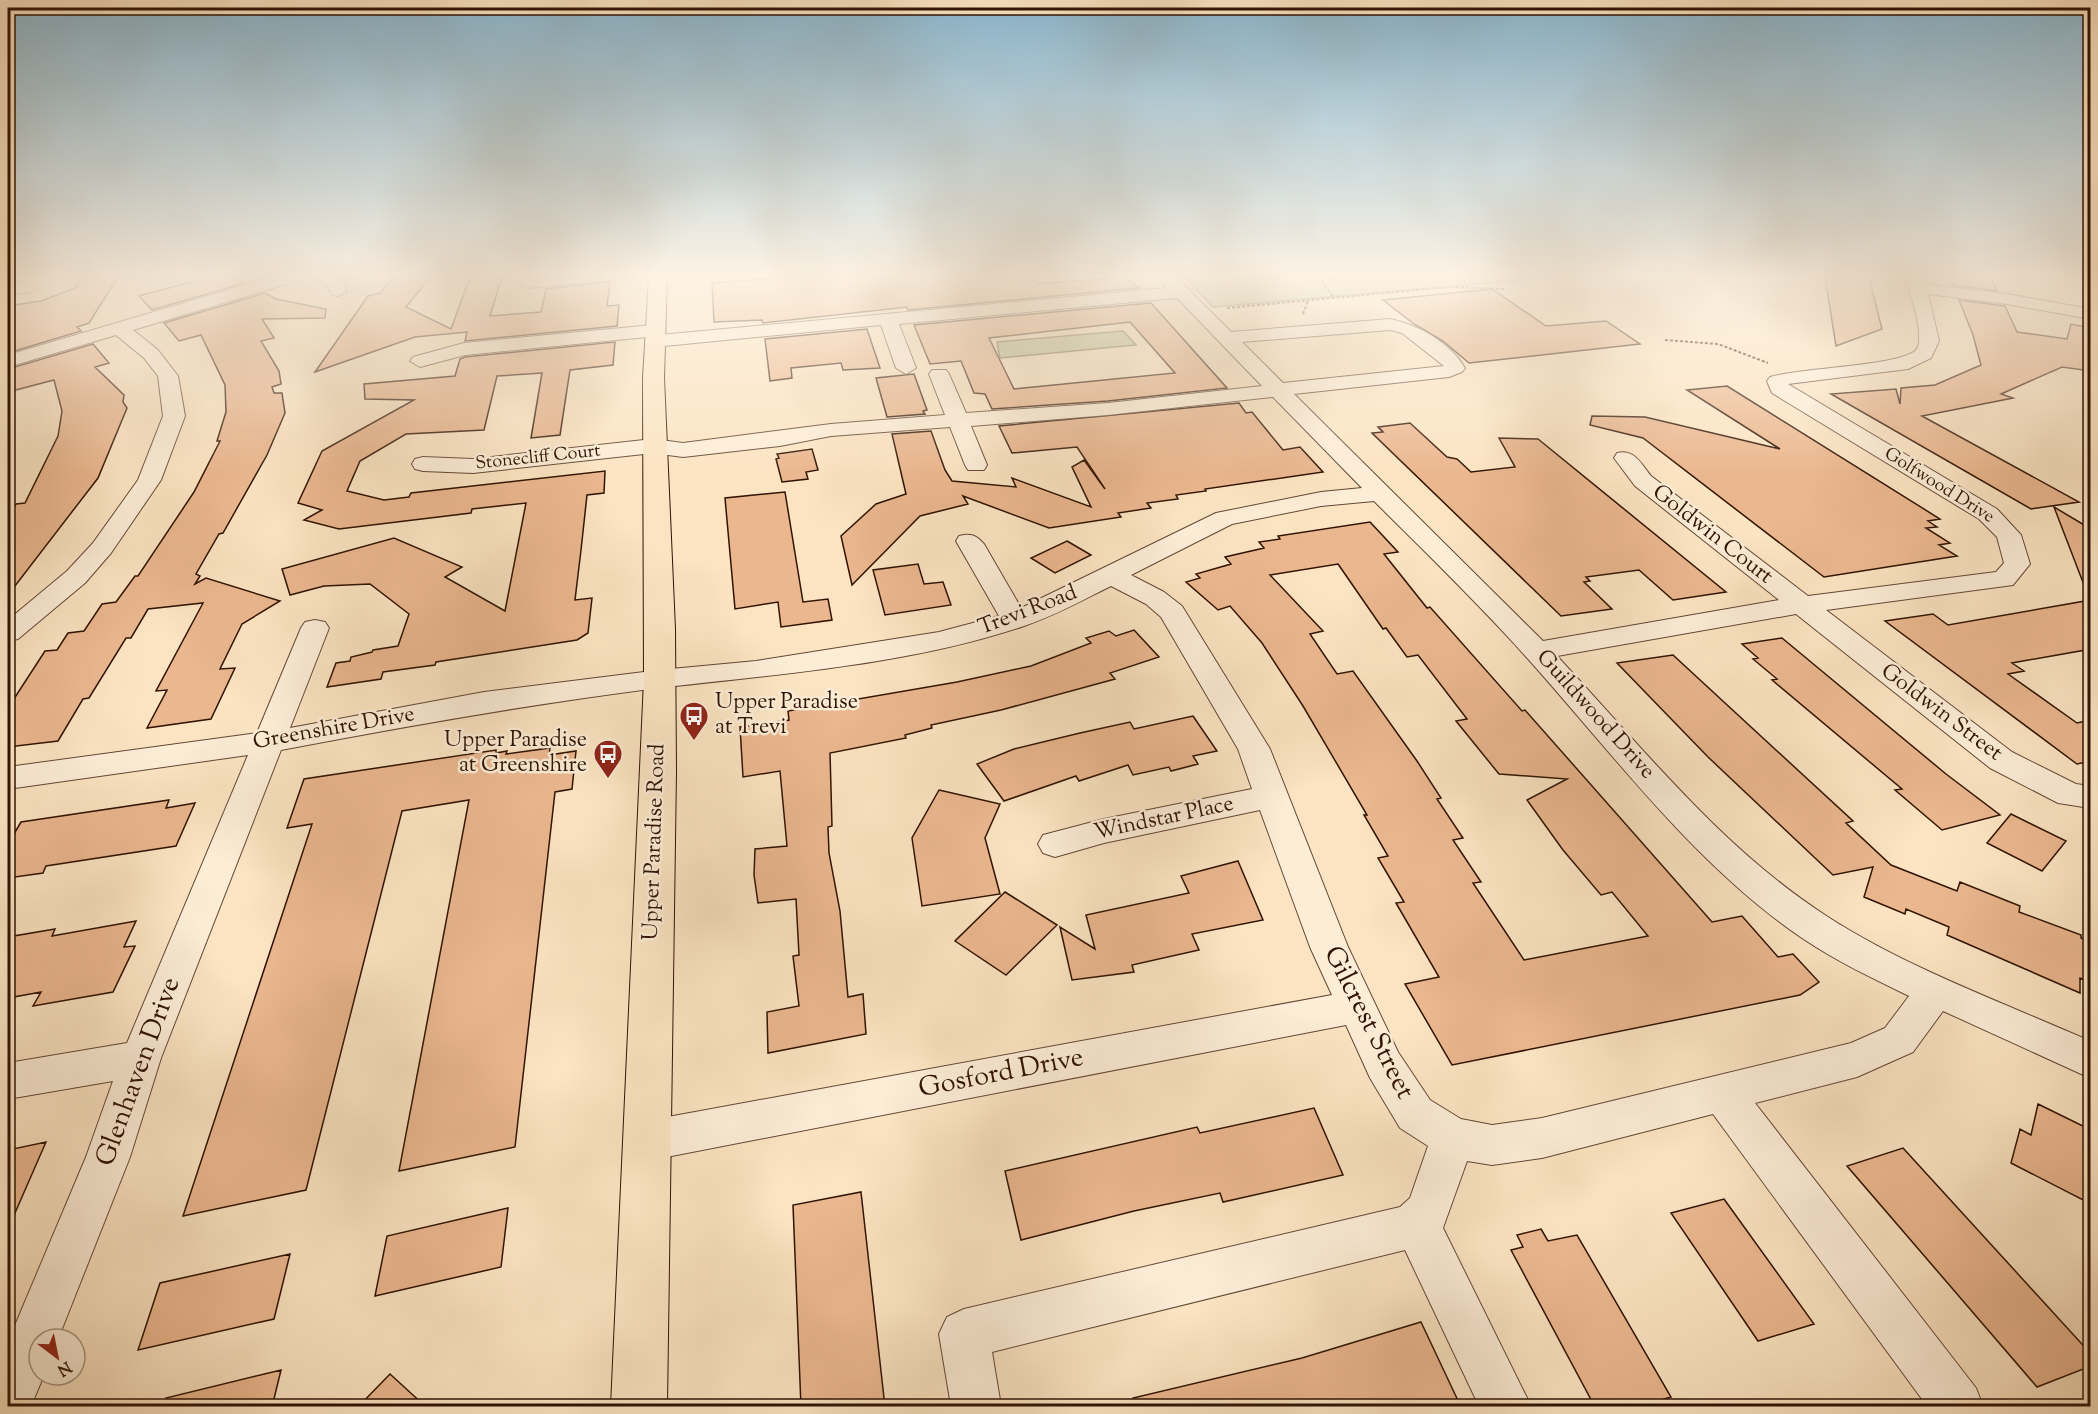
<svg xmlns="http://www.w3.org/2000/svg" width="2098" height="1414" viewBox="0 0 2098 1414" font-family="'Sorts Mill Goudy',serif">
	<rect width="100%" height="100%" fill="#fbe4c2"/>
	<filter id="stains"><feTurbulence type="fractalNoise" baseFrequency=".00333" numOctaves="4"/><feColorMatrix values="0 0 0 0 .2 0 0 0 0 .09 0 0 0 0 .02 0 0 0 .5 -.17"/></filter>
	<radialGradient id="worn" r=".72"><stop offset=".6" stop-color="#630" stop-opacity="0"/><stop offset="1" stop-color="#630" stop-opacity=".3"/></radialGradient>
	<path fill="#bac597" stroke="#756c4e" stroke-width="1.5" d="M1184,277H1559L1213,307Z
		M1123,331L1136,345L1000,358L997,342Z"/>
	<path fill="#ebb78f" stroke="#301304" stroke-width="1.5" fill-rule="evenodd" d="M82,277H118L89,323L77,327L81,331L8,353V306L41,301L75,288Z
		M210,277H235L245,283L152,310L139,296Z
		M430,277L406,307L451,329L470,277H502L490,316L541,312L546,289L610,281L607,306L619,305L617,326L465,341L467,332L415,337L315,372L368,296L380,293L393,278Z
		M789,277H1037V284L1126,277L1139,288L908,310L907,307L763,323L762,320L714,322L712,283Z
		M1825,277H1869L1882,329L1836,346Z
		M1950,277H1991L1997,291L1953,285Z
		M1492,289L1546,326L1606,321L1640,344L1469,363L1443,341L1414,324L1383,300Z
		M265,293L276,299L326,309L325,318L262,319L274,338L261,341L279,371L281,384L272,387L274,393H282L285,413L267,455L223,533L219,534L196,574L200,576L195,584L206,578L280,601L242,624L220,669L235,668L211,719L147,728L167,690L156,691L203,603L148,609L131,638H126L89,698L83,699L58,741L8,747V708L45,651L57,650L68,633L84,631L102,604L116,602L135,576H138L194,492L220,441H217L226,412L225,385L201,335L179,341L164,323Z
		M1959,300L2005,306L2017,332L2067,339L2071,324L2091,328V371L2062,367L2001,394L2013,398L1922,416L2079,502L2031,509L1831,394L1896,389L1900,404L1901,388L1935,385L1981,365L1973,335Z
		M1151,303L1227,388L1108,401L992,409L985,394L974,393L961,361L930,364L914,325ZM1130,322L1175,373L1014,389L989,338Z
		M867,329L880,368L843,370L841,363L791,368L792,378L770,381L765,339Z
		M615,342L613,365L570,370L560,435L531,438L542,373L497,376L484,430L406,434L360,461L347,491L384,500L409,497L411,493L605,471L604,493L587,495L581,550L575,600L592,598L588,633L577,640L436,662L435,665L383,672L381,679L327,687L336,663L350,661L351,657L372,652L373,650L398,646L409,614L370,584L324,586L290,595L282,569L394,538L462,567L445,577L505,611L526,503L472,509L471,513L339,529L304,520L322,510L298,503L322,451L414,400L365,399L364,384L455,376L460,359L465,357Z
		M93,344L109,363L95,367L124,395L123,402L127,408L98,478L8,595V516L16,504L25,503L58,436L62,411L54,380L8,392V369Z
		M914,374L927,410L923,411L925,414L887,417L876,378Z
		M1727,386L1940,519L1928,521L1937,527L1926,528L1950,543L1939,545L1957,556L1824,577L1643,438L1590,425L1592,416L1645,417L1780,449L1687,390Z
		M1239,403L1246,413L1252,412L1283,450L1300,447L1323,472L1205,489L1206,491L1176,495L1178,499L1147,503L1151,508L1118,513L1121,517L1049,528L963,496L968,504L920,516L852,585L841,536L876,504L906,494L892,434L931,431L945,470L952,481L1016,487L1012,478L1091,507L1072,467L1084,460L1105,489L1077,447L1012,453L999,426Z
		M1410,423L1447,457L1457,459L1471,472L1515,467L1499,438L1538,439L1726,592L1673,600L1639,570L1586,577L1590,581L1584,582L1612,609L1561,616L1372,433L1383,432L1378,427Z
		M812,449L818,470L806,472L808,479L782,482L776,459L779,458L777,454Z
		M785,492L803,602L828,599L832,620L781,627L778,602L735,609L725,498Z
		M2054,507L2091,529V597L2089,598Z
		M1370,522L1398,552L1384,554L1427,608L1430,607L1522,711L1525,710L1712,922L1742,916L1778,957L1793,954L1819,982L1800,995L1452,1065L1405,984L1439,977L1396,903L1404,902L1378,858L1388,856L1364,815H1367L1303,706L1262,643L1230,606L1218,610L1186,582L1200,578L1196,574L1231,564L1225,557L1264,548L1259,542L1280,539L1278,536ZM1338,564L1383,629L1386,628L1407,657L1418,655L1467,719L1456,721L1499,774L1567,779L1527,800L1563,850L1601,895L1612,892L1648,936L1524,960L1473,883L1481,882L1453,840L1463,838L1437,799L1441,798L1417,761L1353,671L1337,674L1310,634L1323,631L1270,575Z
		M1067,541L1091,555L1055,573L1031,558Z
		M918,564L924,584L943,582L951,605L885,615L873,570Z
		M2091,600V649L2012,663L2024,671L2008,674L2077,723L2091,720V761L2077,764L1885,621L1933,614L1948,625Z
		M1134,630L1159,657L1110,673L1115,679L1001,710L931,725L932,728L905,735L906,738L830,753L832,826L828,827L829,853L840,911L848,997L863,994L866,1034L768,1053L767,1012L799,1006L793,956L799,955L796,899L758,903L754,875L755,849L787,846L780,771L743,777L740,727L789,720L788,711L957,682L1031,666L1091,643L1086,638L1109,631L1116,636Z
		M1782,638L1946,774L2000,815L1942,830L1895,790L1902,789L1772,680L1777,679L1753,659L1758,658L1742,644Z
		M1673,655L1853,821L1846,823L1891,865L1957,891L1960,882L2020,906L2019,912L2081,935V938L2091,942V982L2080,978V993L1947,935L1949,927L1906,909L1905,914L1864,897L1873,867L1833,875L1708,757L1617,663Z
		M1193,716L1217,751L1193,756L1198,764L1171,771L1169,767L1133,775L1128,765L1079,781L1076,776L1004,801L977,764L1014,749L1080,733L1130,722L1134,729Z
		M550,748L549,755L576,751L572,789L555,792L515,1147L399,1171L469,800L402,811L306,1190L183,1216L312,824L287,828L304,779L496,750V753L507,751L506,754Z
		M939,790L1000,804L985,838L1000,894L922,906L912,838Z
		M169,800L166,808L195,803L176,846L46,866L43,873L8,878V844L21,822Z
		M2011,814L2066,841L2042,871L1987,843Z
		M1238,861L1263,920L1192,934L1199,950L1132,965L1134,972L1072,980L1060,927L1095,949L1086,915L1189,893L1181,876Z
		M1005,892L1057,925L1006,975L955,941Z
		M136,921L124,947L135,946L113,992L33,1006L41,992L8,998V937L55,929L52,936Z
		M2038,1104L2091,1130V1204L2011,1163L2020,1129L2031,1135Z
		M1314,1108L1343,1175L1223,1202L1220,1193L1134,1211L1021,1240L1005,1171L1197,1127L1200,1133Z
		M46,1142L8,1229V1150Z
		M1903,1148L2091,1354V1366L2037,1387L1847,1166Z
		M861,1192L885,1407H801L793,1205Z
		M1724,1199L1814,1324L1758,1341L1671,1213Z
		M508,1208L501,1267L375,1296L387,1236Z
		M1541,1229L1548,1241L1577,1235L1671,1397L1636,1407H1595L1511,1250L1523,1247L1517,1235Z
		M290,1254L274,1319L138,1350L160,1283Z
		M1421,1322L1461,1407H1134L1133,1398L1302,1358Z
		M281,1370L272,1407H167L166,1398Z
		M390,1374L426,1407H358Z"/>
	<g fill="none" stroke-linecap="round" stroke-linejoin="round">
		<g stroke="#634734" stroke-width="2">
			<path id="minor" d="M272,277H299L297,281L133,330L158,350L178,376L185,416L161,480L111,553L85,583L18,639L8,641V620L67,571L93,543L138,480L163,416L158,376L144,358L116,335L8,367V355Z
				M313,277L341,279L347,291L338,296L332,295L328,286Z
				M535,277H602L594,282L527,288L518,283L521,279Z
				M1158,277H1176L1231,332L1390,319C1418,325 1450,342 1465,368L1462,372L1449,377L1294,394L1543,641L1779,600L1635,486L1614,458L1617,453C1635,449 1641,464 1651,476L1808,596L1996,572L2004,563L1997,537L1979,519L1772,393L1767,381L1770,377C1801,368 1896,366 1915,351C1927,341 1910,289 1903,277H1920L1924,284L2007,294L2090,309V319L2007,304L1928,294L1939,341L1931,358L1908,369L1788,384L1997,509L2021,535L2030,564L2013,585L1826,610L2012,752L2076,784L2090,786V808L2058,803L1990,768L1796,614L1557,656C1641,746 1723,850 1828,917C1907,968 2004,1003 2090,1041V1078L1943,1011L1913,1052L1857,1077L1755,1103L1976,1388L1983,1406H1927L1713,1114L1542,1158L1492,1165L1467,1161L1443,1228L1531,1406H1479L1405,1250L992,1352L1001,1406H951L939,1334L947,1317L964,1309L1400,1207L1410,1198L1428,1146L1400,1128L1370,1078L1346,1025L646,1161L631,1155L624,1141L631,1127L646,1121L1332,995L1310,947L1260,810L1104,843L1055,857L1043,853L1038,844L1043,835L1104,819L1252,789L1238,749L1161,617L1146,604L1111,586C1083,600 1054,616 1024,626C909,665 778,674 658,688C531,704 407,726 281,750L161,1058L130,1157L58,1339H39V1375H44L31,1406H8V1342L86,1157L113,1081L8,1099V1063L127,1043L248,755L8,789V767L257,733L301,628L305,622L315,620L325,622L329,628L290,728L484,692L660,670L756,661L939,632L999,616L956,541L959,536C971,533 976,535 984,544L1021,608L1216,513L1321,492L1362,488L1273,397L1108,415L971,426L987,465L984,470H968L965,465L950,427L831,436L780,446L683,457L653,453L473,473L423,471L415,469L412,464L415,459L423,457L473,459L653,439L683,443L831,424L945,415L929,374L932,370H946L949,374L966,413L1108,403L1262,386L1177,298L899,324L916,368L906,374L896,368L881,325L654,347L647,345L645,341L647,337L465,355L420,367L410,361L413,357L464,343L653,325L660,327L662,331L660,335L1167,288ZM1390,330L1402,333L1444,366L1283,383L1242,342ZM1374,501C1426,553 1480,605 1529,660C1613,754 1696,866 1802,938C1836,961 1872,978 1909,996L1885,1028L1851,1043L1542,1118L1492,1125L1461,1119L1430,1100L1398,1052L1348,947L1270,749L1182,606L1164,592L1131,575L1232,524L1321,506Z
				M25,283L34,288L31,292L8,295V285Z"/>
		</g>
		<g stroke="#301304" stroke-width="2">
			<path id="major" d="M649,277H667L664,378L675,629L676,771L667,1406H611L644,680L643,378Z"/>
		</g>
		<path stroke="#301304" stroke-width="2" stroke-dasharray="3 2" stroke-linecap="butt" d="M1319,277L1334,298
			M1323,280L1354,277
			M1227,308L1449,287L1504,289
			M1303,314L1308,300
			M1665,340L1718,344L1768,363"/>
		<use href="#minor" fill="#fcedd7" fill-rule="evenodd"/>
		<use href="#major" fill="#fbe4c2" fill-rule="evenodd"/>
	</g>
	<linearGradient id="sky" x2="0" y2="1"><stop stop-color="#8bb8d1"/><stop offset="0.58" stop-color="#fdf3e4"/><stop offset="1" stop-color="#fdf3e4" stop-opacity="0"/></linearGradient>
	<rect width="2098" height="475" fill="url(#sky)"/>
	<defs>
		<g id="bus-pin" transform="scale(1.5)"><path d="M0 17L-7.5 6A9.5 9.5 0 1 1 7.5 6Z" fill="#8f2418" stroke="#fcedd7"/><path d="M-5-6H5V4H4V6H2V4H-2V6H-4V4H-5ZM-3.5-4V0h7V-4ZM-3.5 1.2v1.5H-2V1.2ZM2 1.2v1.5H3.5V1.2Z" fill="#fff"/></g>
	</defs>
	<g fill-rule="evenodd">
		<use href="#bus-pin" x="694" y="716"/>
		<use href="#bus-pin" x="608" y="754"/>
	</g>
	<g text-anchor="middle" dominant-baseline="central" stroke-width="5" stroke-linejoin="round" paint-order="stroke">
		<g font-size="18" fill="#301304" stroke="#fcedd7">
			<text transform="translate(538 458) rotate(-6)">Stonecliff Court</text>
			<text transform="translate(1939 486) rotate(32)">Golfwood Drive</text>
		</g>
		<g font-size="22" fill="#301304" stroke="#fcedd7">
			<text transform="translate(1712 535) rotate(38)">Goldwin Court</text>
			<text transform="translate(1028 611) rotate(-21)">Trevi Road</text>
			<text transform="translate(1941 713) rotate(37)">Goldwin Street</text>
			<text transform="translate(1595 715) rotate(48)">Guildwood Drive</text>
			<text transform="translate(334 729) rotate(-10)">Greenshire Drive</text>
			<text transform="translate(1164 819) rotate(-12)">Windstar Place</text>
			<text transform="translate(655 842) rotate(-88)">Upper Paradise Road</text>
		</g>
		<g font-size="22" fill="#301304" stroke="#fcedd7" text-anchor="start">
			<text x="715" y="703">Upper Paradise<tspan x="715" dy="25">at Trevi</tspan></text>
			<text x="587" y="741" text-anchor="end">Upper Paradise<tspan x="587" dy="25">at Greenshire</tspan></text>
		</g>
		<g font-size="27" fill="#301304" stroke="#fcedd7">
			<text transform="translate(1368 1023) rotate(63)">Gilcrest Street</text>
			<text transform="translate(139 1072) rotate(-70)">Glenhaven Drive</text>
			<text transform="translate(1001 1074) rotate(-11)">Gosford Drive</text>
		</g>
	</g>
	<rect width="2098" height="1414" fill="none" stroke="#fbe4c2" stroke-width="30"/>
	<rect x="9" y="9" width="2080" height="1396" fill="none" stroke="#301304" stroke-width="3"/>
	<rect x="15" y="15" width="2068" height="1384" fill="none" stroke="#301304" stroke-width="1.5"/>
	<g transform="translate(57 1357) rotate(148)"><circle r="28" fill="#fcedd7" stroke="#aa9683" stroke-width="1.5"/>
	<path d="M0-4.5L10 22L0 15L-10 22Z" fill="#8f2418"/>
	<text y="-9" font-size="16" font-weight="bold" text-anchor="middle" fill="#301304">N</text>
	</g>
	<rect width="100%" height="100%" filter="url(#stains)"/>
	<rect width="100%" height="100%" fill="url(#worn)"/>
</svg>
